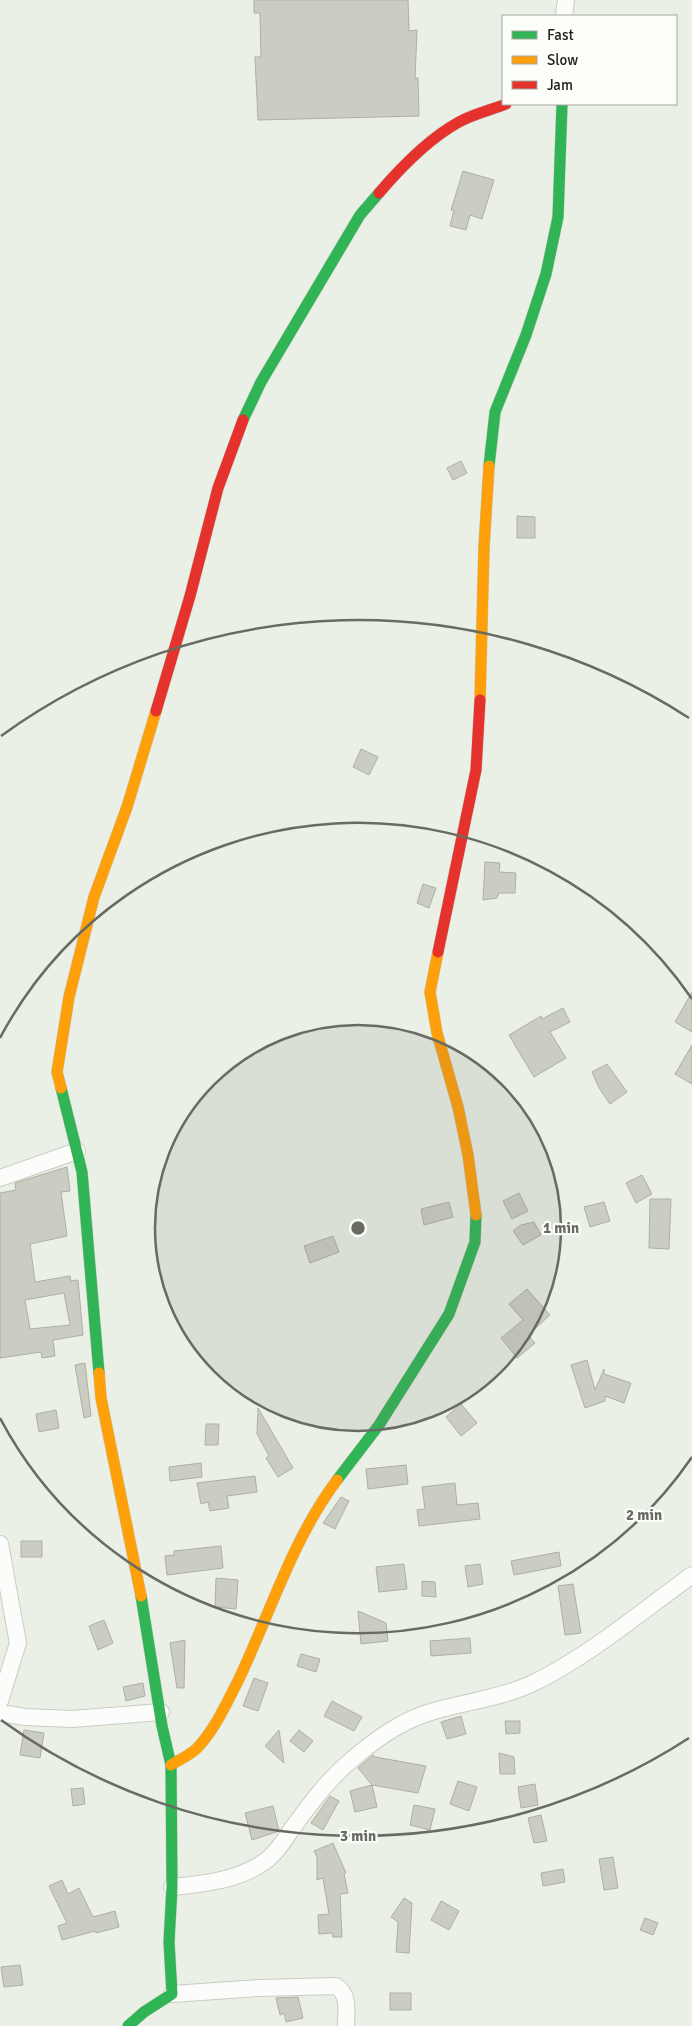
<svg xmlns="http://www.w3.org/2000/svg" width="692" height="2026" viewBox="0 0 692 2026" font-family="Signika,sans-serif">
	<rect width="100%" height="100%" fill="#eaf0e5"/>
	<path fill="#cccdc2" stroke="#adafa6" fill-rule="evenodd" d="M254,0H408L409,31L417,30L415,78H418L419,116L258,120L255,57H261L260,13H254Z
		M463,171L494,180L482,219L470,215L466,230L450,226L454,210H451Z
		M461,461L467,473L453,480L447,468Z
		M517,516L535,517V538H517Z
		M361,749L378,757L369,775L353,767Z
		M485,862L500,863L499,872L516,873L515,893H499L497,898L483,900Z
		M423,884L436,888L429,908L417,903Z
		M692,992V1032L675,1022Z
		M563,1008L570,1022L550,1032L566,1058L534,1077L509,1035L541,1016L542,1019Z
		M692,1045V1084L675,1074Z
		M607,1064L627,1092L610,1104L599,1088L592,1072Z
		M67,1167L70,1191L61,1192L67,1236L30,1244L35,1282L70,1276L71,1281L78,1280L83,1335L53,1340L55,1356L42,1358L41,1352L0,1358V1193L16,1190L15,1183ZM64,1293L70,1325L30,1329L25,1300Z
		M642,1175L652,1194L636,1203L626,1183Z
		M519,1193L528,1211L512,1219L503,1201Z
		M650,1199H671L669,1249L649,1248Z
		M449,1202L453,1217L424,1225L421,1209Z
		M604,1202L610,1221L590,1227L584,1207Z
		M534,1222L541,1235L523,1245L513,1231L521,1225Z
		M333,1236L339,1252L310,1263L304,1246Z
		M527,1289L550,1315L528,1335L535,1343L517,1358L501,1338L523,1320L509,1304Z
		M587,1360L595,1390L604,1369V1374L631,1383L624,1403L605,1396V1401L585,1408L571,1365Z
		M85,1363L91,1416L84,1418L75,1365Z
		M461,1404L477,1423L461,1436L446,1417Z
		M258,1408L293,1468L278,1477L266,1458L269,1456L257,1434Z
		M56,1410L59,1428L39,1432L36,1414Z
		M206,1424H219L218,1445H205Z
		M201,1463L202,1477L170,1481L169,1467Z
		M406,1465L408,1484L368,1489L366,1469Z
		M255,1476L257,1492L227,1496L229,1508L210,1511L208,1502L201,1504L197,1483Z
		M455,1483L457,1505L478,1503L480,1519L419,1526L417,1510L425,1509L422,1487Z
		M341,1497L349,1501L335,1529L323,1523Z
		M21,1541H42V1557H21Z
		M221,1546L223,1568L167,1575L165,1556L174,1555V1551Z
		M559,1552L561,1566L514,1575L511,1561Z
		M404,1564L407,1589L379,1592L376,1567Z
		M480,1564L483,1584L468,1587L465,1566Z
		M216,1578L238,1580L236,1609L215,1607Z
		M422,1581L435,1582L436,1597L422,1596Z
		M573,1584L581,1633L565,1635L558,1586Z
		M358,1611L386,1623L388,1641L361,1644Z
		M104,1620L113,1643L98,1650L89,1626Z
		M470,1638L471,1653L431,1656L430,1641Z
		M185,1640L184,1688H177L170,1643Z
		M301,1654L320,1659L316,1672L297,1666Z
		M254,1678L268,1683L258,1711L243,1706Z
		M143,1683L145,1696L126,1701L123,1687Z
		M332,1701L362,1717L354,1731L324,1716Z
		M461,1716L466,1734L447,1739L441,1722Z
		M505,1721H520V1733L506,1734Z
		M24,1730L44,1733L40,1758L20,1755Z
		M279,1730L284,1763L265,1746Z
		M299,1730L313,1741L304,1752L290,1741Z
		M499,1753L514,1757L515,1774H500Z
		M373,1755L375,1757L426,1766L418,1793L372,1785L358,1768Z
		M458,1781L477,1787L469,1811L450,1804Z
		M535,1784L538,1805L521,1808L518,1787Z
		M372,1785L377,1807L355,1812L350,1791Z
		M83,1788L85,1804L73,1806L71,1789Z
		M330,1796L339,1801L323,1830L311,1823Z
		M414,1805L435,1809L430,1830L410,1825Z
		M273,1806L279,1831L252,1840L245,1813Z
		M541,1815L547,1841L534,1843L528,1818Z
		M333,1843L346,1873L344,1874L348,1893L340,1894L342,1937H333L332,1933L319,1934L318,1915L329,1914L323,1878L317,1880V1857L314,1851Z
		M613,1857L618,1888L604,1890L599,1859Z
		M563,1869L565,1882L543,1886L541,1873Z
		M62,1880L68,1894L79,1888L93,1917L115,1911L119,1927L96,1933L95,1931L62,1940L58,1926L67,1923L49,1886Z
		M404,1898L412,1903L409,1953L396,1952L398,1922L391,1917Z
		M441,1901L459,1911L449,1930L431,1920Z
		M645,1918L658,1923L653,1935L640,1930Z
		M20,1965L23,1985L4,1987L1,1967Z
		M390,1993H411V2010H390Z
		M298,1997L303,2018L286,2022L284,2013L280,2015L276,1998Z"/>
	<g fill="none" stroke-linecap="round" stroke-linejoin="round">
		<g stroke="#c8cdc4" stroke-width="18">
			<path id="street" d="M564,16L566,0
				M0,1178L77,1151
				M0,1544L18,1643L0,1701
				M0,1713L25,1717L72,1719L161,1712
				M172,1887C204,1884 242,1880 268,1859C279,1850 286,1837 294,1826C310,1804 327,1781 348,1763C373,1741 401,1720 434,1711C465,1702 500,1698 529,1685C585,1659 641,1612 692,1575
				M172,1994L259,1988L336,1986C350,1995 346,2012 346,2026"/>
		</g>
		<g stroke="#c8cdc4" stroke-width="12">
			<path id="fast" d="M243,420L261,382L360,215L379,193
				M489,466L495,412L526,335L546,274L558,217L562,104
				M61,1088L82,1172L99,1373
				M337,1480L379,1425L449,1314L475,1242L476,1215
				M128,2026L144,2012L172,1994L169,1942L172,1887L171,1765L162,1726L141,1596"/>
		</g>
		<g stroke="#c8cdc4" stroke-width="12">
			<path id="slow" d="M480,700L484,547L489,466
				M438,952L430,992L437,1033L458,1107L468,1155L476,1215
				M61,1088L57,1072L69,997L94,897L127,807L156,711
				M99,1373L101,1398L141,1596
				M171,1765C180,1759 193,1754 199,1746C216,1727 226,1704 238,1681C270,1614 292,1540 337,1480"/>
		</g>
		<g stroke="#c8cdc4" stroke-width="12">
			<path id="jam" d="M379,193C402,166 428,139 459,122C473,114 491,110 506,104
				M156,711L190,596L218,488L243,420
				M438,952L476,770L480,700"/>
		</g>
		<use href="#street" stroke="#fcfdfb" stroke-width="16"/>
		<use href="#fast" stroke="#30b455" stroke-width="11"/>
		<use href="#slow" stroke="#ff9f0a" stroke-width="11"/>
		<use href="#jam" stroke="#e5322d" stroke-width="11"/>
	</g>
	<circle cx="358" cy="1228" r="203" fill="#676b62" fill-opacity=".12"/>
	<g fill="none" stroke="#676b62" stroke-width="2.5">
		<circle cx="358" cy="1228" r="203"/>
		<path d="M692 1457A405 405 0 0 1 0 1418M0 1038A405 405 0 0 1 692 999"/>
		<path d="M689 1738A608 608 0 0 1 1 1720M1 736A608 608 0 0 1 689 718"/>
	</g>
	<circle cx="358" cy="1228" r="8" fill="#676b62" stroke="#fcfefa" stroke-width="2.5"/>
	<g font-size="15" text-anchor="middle" font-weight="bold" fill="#676b62" stroke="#fcfefa" stroke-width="4.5" stroke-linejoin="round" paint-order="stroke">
		<text x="561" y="1233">1 min</text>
		<text x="644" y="1520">2 min</text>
		<text x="358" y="1841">3 min</text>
	</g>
	<rect x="502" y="15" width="175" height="90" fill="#fcfefa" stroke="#a4a6a1"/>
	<rect x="512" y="31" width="25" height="8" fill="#30b455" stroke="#a4a6a1"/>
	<text x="547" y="40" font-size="15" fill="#20231c">Fast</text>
	<rect x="512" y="56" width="25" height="8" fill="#ff9f0a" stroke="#a4a6a1"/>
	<text x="547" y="65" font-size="15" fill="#20231c">Slow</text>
	<rect x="512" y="81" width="25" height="8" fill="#e5322d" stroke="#a4a6a1"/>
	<text x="547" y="90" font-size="15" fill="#20231c">Jam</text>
</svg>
